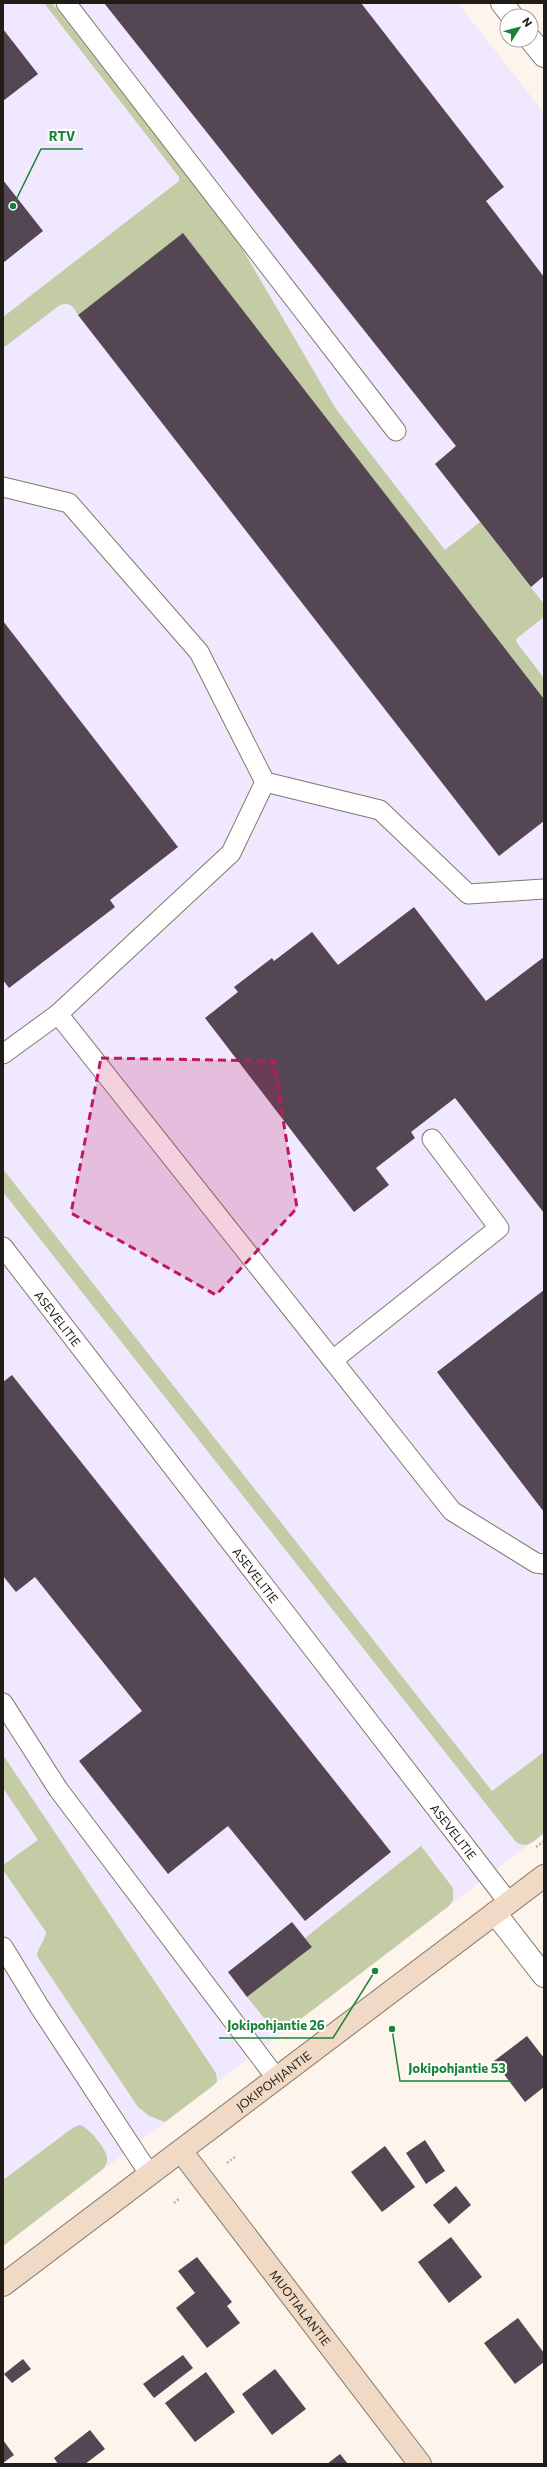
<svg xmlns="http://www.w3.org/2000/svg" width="547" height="2467" viewBox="0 0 547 2467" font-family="Commissioner,sans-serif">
	<rect width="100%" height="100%" fill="#fdf5eb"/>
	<path fill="#efe8fe" d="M3,3H458L544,113V1833L3,2246Z"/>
	<path fill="#c4cca6" d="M44,3H52L237,240L336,409L445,550L480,522L544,604V617L516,639L517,643L544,678V699L183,234L78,315C73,306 70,302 60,305L3,348V317L179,181V177Z
		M3,1169L492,1791L544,1752V1833C535,1840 527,1850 516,1842L3,1192Z
		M3,1755L216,2073L217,2081L214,2085L165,2122L149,2116L138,2107L37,1956C38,1946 45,1941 46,1932L3,1870V1865L38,1840L3,1788Z
		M421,1846L453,1888V1900L449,1906L289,2028L273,2029L247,1997L312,1947L305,1938Z
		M80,2125C88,2127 107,2149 107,2158C108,2162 105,2166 103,2169L3,2246V2180L74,2127Z"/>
	<path fill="#544753" d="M104,3H361L504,187L486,201L544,277V576L531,587L435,464L456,446Z
		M3,29L38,74L3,101Z
		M3,180L43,231L3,263Z
		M183,233L544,699V821L499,856L78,315Z
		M3,621L178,847L110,900L115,907L9,988L3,980Z
		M414,907L486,1001L544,957V1213L455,1098L411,1132L415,1138L376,1168L389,1185L354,1212L205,1018L238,992L234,987L272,958L274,961L312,932L338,965Z
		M544,1290V1512L437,1372Z
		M12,1375L391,1852L305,1921L228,1826L168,1874L79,1761L142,1711L35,1577L16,1592L3,1576V1382Z
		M292,1922L312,1947L247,1997L228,1972Z
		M527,2036L544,2058V2087L525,2102L494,2061Z
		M425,2140L445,2171L426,2184L406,2153Z
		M385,2146L415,2187L382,2212L351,2172Z
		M456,2186L471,2205L449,2224L433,2205Z
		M451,2237L482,2277L449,2303L418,2262Z
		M197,2257L232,2302L227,2306L240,2323L207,2348L176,2308L195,2293L178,2271Z
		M518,2318L544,2353V2362L515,2384L484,2343Z
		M183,2355L193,2368L154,2398L143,2384Z
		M23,2359L31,2369L12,2383L4,2374Z
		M275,2369L306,2409L272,2435L242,2394Z
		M206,2372L235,2412L195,2442L165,2403Z
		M90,2430L105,2449L85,2464H58L54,2458Z
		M3,2440L14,2455L3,2463Z
		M340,2454L348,2464H327Z"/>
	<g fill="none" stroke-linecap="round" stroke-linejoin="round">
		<g stroke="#84786a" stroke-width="21">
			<g id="lane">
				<path d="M66,3L396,431"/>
				<path d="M3,487L69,503L199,652L265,782L231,853L58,1014"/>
				<path d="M265,782L380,810L468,894L544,889"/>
				<path d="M3,1054L58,1014L452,1511L536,1563L544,1564"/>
				<path id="s1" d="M3,1247L509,1903"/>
				<path d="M333,1360L499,1228L432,1139"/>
				<path d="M3,1703L58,1789L277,2079"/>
				<path d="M3,1947L39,2006L150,2175"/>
			</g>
		</g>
		<g stroke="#84786a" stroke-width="24">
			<path id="street" d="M502,3L512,16
				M531,40L544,56
				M495,1913L544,1976"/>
		</g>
		<g stroke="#84786a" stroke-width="24">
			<g id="secondary">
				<path id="s2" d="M181,2151L420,2464"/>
				<path id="s3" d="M3,2285L544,1876"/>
			</g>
		</g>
		<path stroke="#b9b2a9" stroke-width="2.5" stroke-dasharray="2 2" stroke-linecap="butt" d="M536,1847L544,1841
			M227,2163L235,2157
			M174,2203L180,2198"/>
		<use href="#lane" stroke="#fff" stroke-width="19"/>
		<use href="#street" stroke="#fff" stroke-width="22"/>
		<use href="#secondary" stroke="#f0d9c5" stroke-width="22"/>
	</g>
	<path fill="#c2185b" fill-opacity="0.2" stroke="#c2185b" stroke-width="3" stroke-dasharray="8 5" stroke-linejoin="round" d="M101,1058L274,1061L297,1208L216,1295L71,1213Z"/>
	<g text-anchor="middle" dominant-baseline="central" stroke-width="4" stroke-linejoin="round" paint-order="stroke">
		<g font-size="12" fill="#211c16" stroke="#fff">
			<text stroke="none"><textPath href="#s1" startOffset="90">ASEVELITIE</textPath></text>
			<text stroke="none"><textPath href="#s1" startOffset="414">ASEVELITIE</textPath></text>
			<text stroke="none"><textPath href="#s1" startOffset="738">ASEVELITIE</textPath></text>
			<text stroke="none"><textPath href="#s3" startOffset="339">JOKIPOHJANTIE</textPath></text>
			<text stroke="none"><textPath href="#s2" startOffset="197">MUOTIALANTIE</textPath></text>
		</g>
	</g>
	<path fill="none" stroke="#198339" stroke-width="1.5" d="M13 206L41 149H83M375 1971L333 2038H219M392 2029L400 2081H513"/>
	<g fill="#198339" stroke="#fff" stroke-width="1.5">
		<circle cx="13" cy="206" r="4"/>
		<circle cx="375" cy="1971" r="4"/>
		<circle cx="392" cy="2029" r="4"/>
	</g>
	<g font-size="13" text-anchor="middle" font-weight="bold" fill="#198339" stroke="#fff" stroke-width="4" stroke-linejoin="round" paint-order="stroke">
		<text x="62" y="141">RTV</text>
		<text x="276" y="2030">Jokipohjantie 26</text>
		<text x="457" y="2073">Jokipohjantie 53</text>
	</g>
	<rect width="547" height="2467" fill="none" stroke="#211c16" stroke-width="8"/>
	<g transform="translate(519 28) rotate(54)"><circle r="19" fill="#ffffff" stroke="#a6a4a2"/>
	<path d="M0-3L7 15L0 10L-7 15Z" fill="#198339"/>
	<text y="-6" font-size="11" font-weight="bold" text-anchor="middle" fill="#211c16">N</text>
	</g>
</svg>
